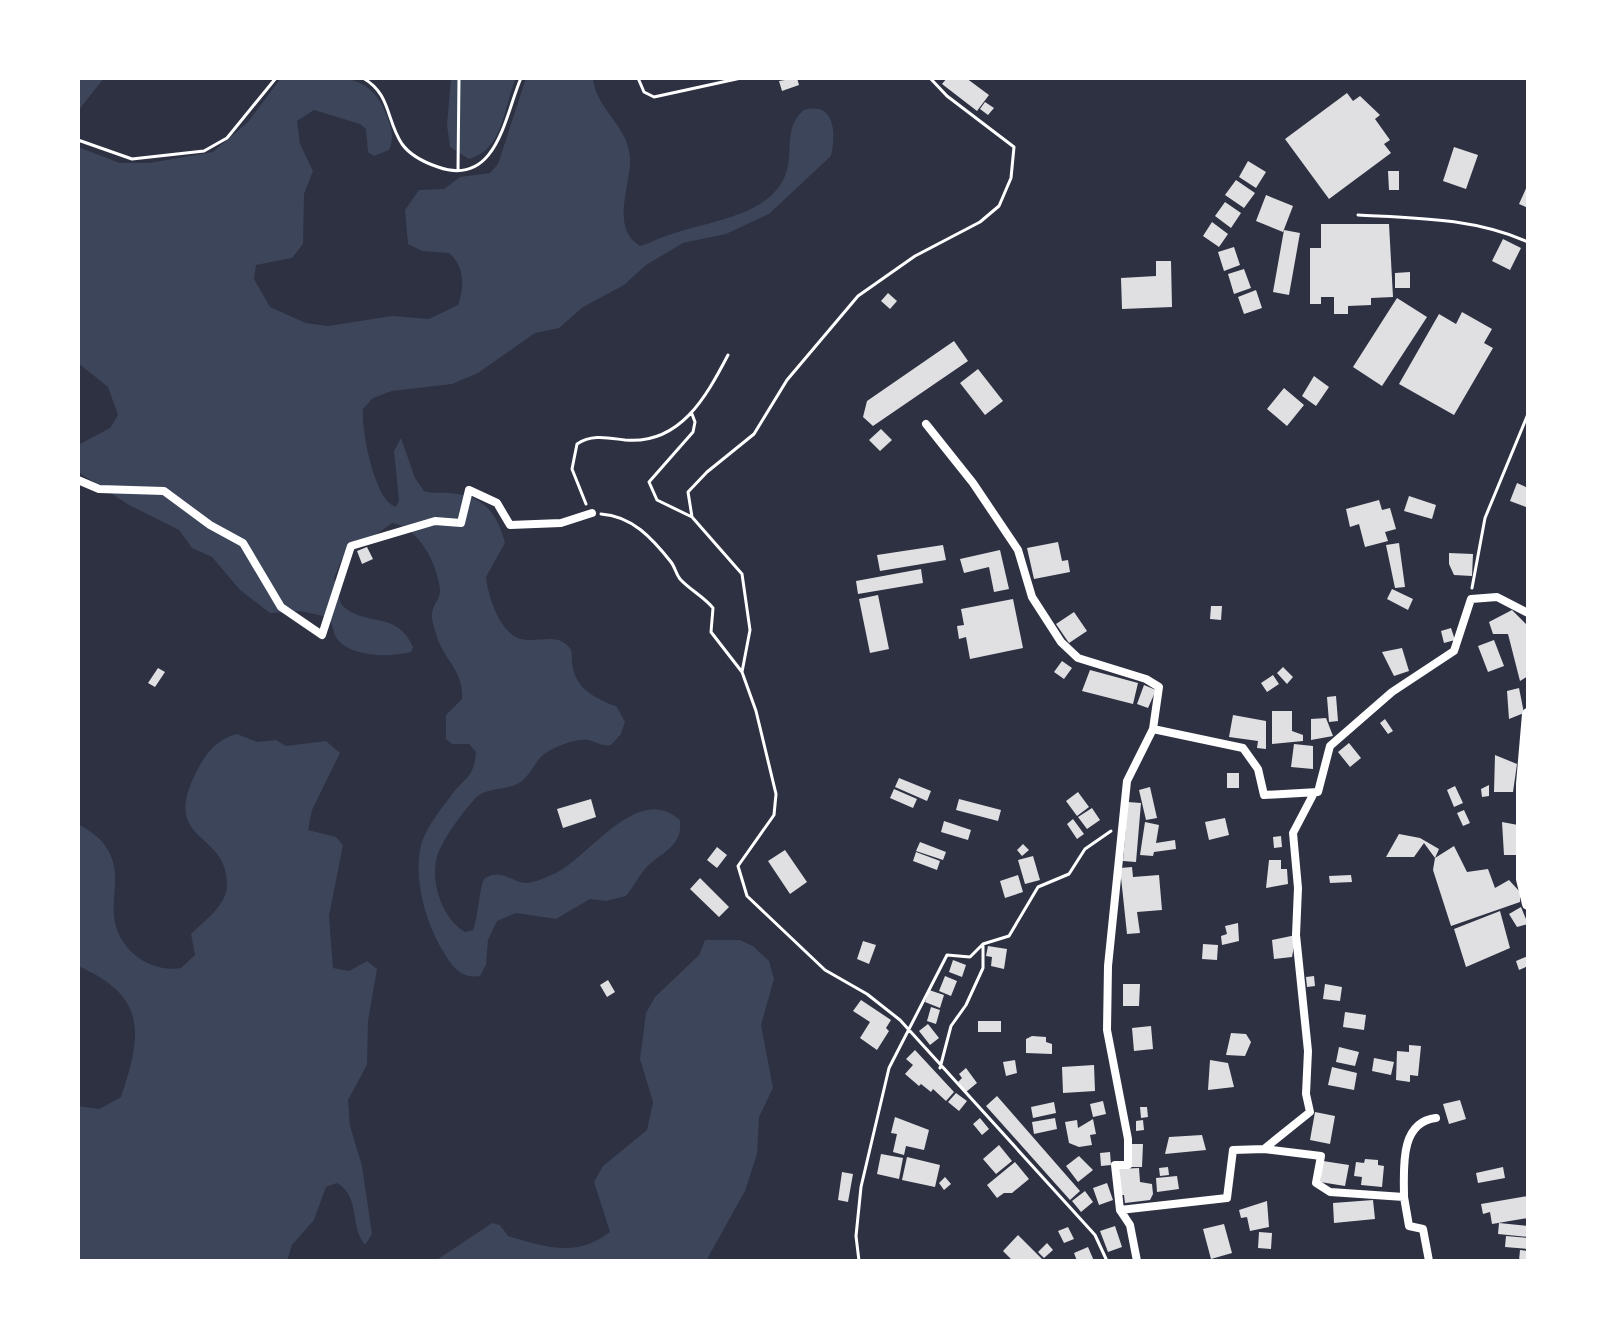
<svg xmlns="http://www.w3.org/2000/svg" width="1606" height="1339" viewBox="0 0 1606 1339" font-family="'Roboto Serif',serif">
	<rect width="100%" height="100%" fill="#2d3142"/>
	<path fill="#3c4559" d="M78,78H104L78,111Z
		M281,78C322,78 368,65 386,114C391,127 395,136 389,150L374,156L368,152L366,129L360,124L314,110L297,121L300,144L313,171L304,194L303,244L292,258L256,265L254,279L270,307L306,323L328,326L392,316L429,319L458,305C465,287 464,265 449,253L422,251L408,244L405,210L419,190L444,189L460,177L490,173L498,164L526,78H593C596,110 628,125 630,157C632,184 609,227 640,246C650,243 659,238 669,235C706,221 771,217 786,173C794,150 783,127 804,110C836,101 836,135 831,156L769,214L726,234L683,243L646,265L624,285L583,307L559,328L535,333L478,373L452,384L392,391L373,398L363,409C361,430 375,502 396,507L399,501L394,451L401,438L415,478L424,491C433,494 440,492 449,493C483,495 497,512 505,543L486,577C488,596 500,634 521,639C536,643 556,633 568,646C574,652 571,655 572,663C575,690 596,698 617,707L625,722L621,734L611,745C602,747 597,742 588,740C576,738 557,746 547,752C535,759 532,775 519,783C505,791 484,787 474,800C463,812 446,835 439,851C428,877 441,918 465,932L473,930C478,919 480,881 485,878C502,868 511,882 526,883C534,883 549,876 556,873C591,855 638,782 680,820C683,848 661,851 645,869C638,877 633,888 626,896L606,901L590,899L556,919L516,913L497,921L488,940L486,965L480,976C460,979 452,966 443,951C425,922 411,872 423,839C429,824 441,809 450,797C464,777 474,779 476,752L469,744H452L446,739V715L462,699C464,671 444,660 437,637C435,630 431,620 432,613C433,604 441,598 440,589C437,564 419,527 392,523L342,559L334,578L341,604C363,628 397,609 413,647L411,652C390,657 354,658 338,640C332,634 334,624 328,617L300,611L270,613L240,590L212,557L192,548L179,530L129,505L78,472V445L110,428L118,415L108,387L78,363V147L120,163H149L213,152L248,122Z
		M451,78H516C503,108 504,149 469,159L450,147L447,125Z
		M237,734L257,742L276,740L286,746L326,741L340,753L312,810L308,830L336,837L343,845L329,916L333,968L349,971L367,961L377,969L368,1021L367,1065L348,1100L350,1126L362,1166L372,1234L365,1245C349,1226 361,1197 337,1183L326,1187L314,1220L292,1245L287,1261H78V1106L99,1109L121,1097C143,1032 146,996 78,966V824C91,831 104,840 110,854C120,875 112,894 114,916C117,949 149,973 181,968L195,955L191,934C204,921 227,905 227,885C228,828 155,845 200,765C209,749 220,738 237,734Z
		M705,940H740L753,946L769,961L774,979L761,1025L773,1088L759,1117L757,1154L745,1191L706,1261H435L492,1223L500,1225L508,1236C546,1247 576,1258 610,1232L594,1182L603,1166L647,1130L653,1102L640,1059L646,1013L655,997L699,955Z"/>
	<path fill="#e0e0e3" d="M797,78L799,85L782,91L779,81Z
		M947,78H966L989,95L977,111L942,84Z
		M1347,93L1353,101L1360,96L1380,115L1375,119L1390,140L1384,144L1391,153L1329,199L1285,139Z
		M985,102L994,108L988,115L980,109Z
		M1454,147L1478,155L1466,189L1443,181Z
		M1248,161L1266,172L1256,188L1239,177Z
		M1388,171H1399V190H1389Z
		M1236,180L1255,193L1244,208L1225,195Z
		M1528,184V208L1519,204Z
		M1266,195L1293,206L1283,232L1256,221Z
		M1225,202L1241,213L1231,228L1215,216Z
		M1212,222L1228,234L1219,247L1203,236Z
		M1321,224H1389L1393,297L1371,298V305L1348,306V314H1334V297H1321V304H1310V248H1321Z
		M1284,230L1300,233L1289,295L1273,292Z
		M1503,239L1521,248L1510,270L1492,261Z
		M1234,247L1240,265L1224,271L1218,252Z
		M1156,261H1171L1172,307L1122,309L1121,278L1156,276Z
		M1244,269L1251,288L1234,294L1228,274Z
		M1410,272V288H1395V273Z
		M1256,290L1262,308L1244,314L1238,297Z
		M888,293L897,301L890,309L881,301Z
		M1397,298L1427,317L1382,386L1353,367Z
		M1462,312L1492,329L1484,343L1493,348L1454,415L1399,384L1439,314L1456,324Z
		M954,341L968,361L873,426L863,417L867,401Z
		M978,369L1003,401L985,415L960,383Z
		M1314,376L1329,387L1316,406L1302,396Z
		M1284,388L1304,405L1287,426L1267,409Z
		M881,429L892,440L880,451L869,440Z
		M1517,483L1528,488L1526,507L1510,501Z
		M1409,496L1436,505L1432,519L1404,511Z
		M1379,500L1382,510L1390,508L1396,529L1385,532L1388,541L1365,547L1359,524L1350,527L1346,509Z
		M1058,542L1062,561L1068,560L1070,572L1034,579L1027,548Z
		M1399,543L1405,587L1395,588L1386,545Z
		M943,545L946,560L880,571L877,555Z
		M367,547L373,559L362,564L357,551Z
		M1000,550L1009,589L994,592L989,567L964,573L960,559Z
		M1449,553L1473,554L1472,576L1454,575L1449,564Z
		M921,569L923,583L858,594L856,581Z
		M1392,589L1413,599L1408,610L1387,599Z
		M878,595L889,649L870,653L859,599Z
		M1013,599L1023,648L970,659L966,637L959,639L957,626L964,625L961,609Z
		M1211,606H1222L1221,620L1210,619Z
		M1512,610L1528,626V676L1520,681L1508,634H1493L1489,622Z
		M1074,612L1087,631L1069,643L1056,624Z
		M1451,628L1455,640L1444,643L1441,631Z
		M1494,640L1504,666L1488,672L1478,646Z
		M1402,648L1409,671L1394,676L1382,652Z
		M1062,661L1072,668L1064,679L1054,672Z
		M1283,667L1293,677L1287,684L1277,673Z
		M158,668L165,672L155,687L148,683Z
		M1090,670L1138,683L1133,704L1082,691Z
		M1273,675L1279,684L1267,692L1261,683Z
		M1144,685L1156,690L1148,708L1137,704Z
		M1519,688L1524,713L1509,719L1507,691Z
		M1336,696L1338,721L1329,722L1327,697Z
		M1272,711H1292V731L1303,735V741L1272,744Z
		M1233,715L1266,721V749L1257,748L1258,741L1229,737Z
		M1326,718L1333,736L1311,740V719Z
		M1385,719L1393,731L1388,734L1380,723Z
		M1349,743L1361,758L1350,767L1338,752Z
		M1294,744L1313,746V769L1291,767Z
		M1495,755L1517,764L1513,792H1494Z
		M1227,773H1239V788H1227Z
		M899,778L931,791L927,801L895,787Z
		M1489,785V796L1482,797L1481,789Z
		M1455,786L1463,803L1454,807L1447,790Z
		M1150,787L1157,818L1146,820L1139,790Z
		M894,789L917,799L913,808L890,798Z
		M1078,792L1089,807L1077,816L1066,801Z
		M591,799L596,817L563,828L557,809Z
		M959,799L1001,810L998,821L956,810Z
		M1128,802L1141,803L1136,862L1123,861Z
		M1092,808L1100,820L1087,829L1078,817Z
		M1464,810L1470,823L1463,826L1457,813Z
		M1225,818L1229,835L1209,840L1205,822Z
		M1073,819L1084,834L1077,839L1067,824Z
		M944,821L971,830L968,840L941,832Z
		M1145,822L1159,825L1156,843L1175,840L1176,849L1154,852L1153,856L1140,855Z
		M1502,822L1518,825L1516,855H1504Z
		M1399,834L1420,838L1439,849L1435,858L1424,843L1414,857H1386Z
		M1281,836L1282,847L1274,848L1273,837Z
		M920,842L946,852L943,860L916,851Z
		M1023,844L1029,850L1022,856L1017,850Z
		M1454,846L1467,872L1488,869L1495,888L1509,880L1520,892V902L1451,926L1433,870L1435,858Z
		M717,847L727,855L717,868L707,860Z
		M785,850L807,882L790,894L768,861Z
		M916,852L940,861L937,870L913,861Z
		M1033,856L1040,880L1025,884L1018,860Z
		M1269,860H1281V869H1287L1288,884L1266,888Z
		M1132,867L1133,877L1159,875L1162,910L1137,912L1140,933L1127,934L1120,868Z
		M1018,875L1023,892L1005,898L1000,881Z
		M1351,875L1352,882L1330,883L1329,876Z
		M700,878L729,907L719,917L690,889Z
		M1521,907L1528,924L1517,927L1509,914Z
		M1500,911L1510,948L1466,967L1454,929Z
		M1238,923L1239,941L1222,945L1221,936L1227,934L1225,926Z
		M1296,935L1292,957L1274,959L1272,940Z
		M863,941L876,945L869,964L857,959Z
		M1203,944L1218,945L1217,960L1202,959Z
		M988,946L1007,949L1004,969L991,966L992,957L986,956Z
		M1528,956V966L1519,970L1516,961Z
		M953,960L966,965L962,977L949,972Z
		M945,976L957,981L951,996L939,991Z
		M1314,976L1315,986L1307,987L1306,977Z
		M608,980L615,992L607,997L600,985Z
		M1123,984H1140L1139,1006H1123Z
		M1325,984L1342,987L1340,1001L1323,999Z
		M929,990L944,995L940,1008L925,1002Z
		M861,1000L891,1020L886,1028L889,1031L877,1050L860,1038L870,1022L853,1011Z
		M931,1007L940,1010L936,1024L927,1021Z
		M1345,1012L1366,1015L1364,1030L1343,1027Z
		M978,1021H1001V1032H978Z
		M928,1024L939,1038L930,1045L919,1031Z
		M1151,1026L1153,1049L1134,1051L1132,1028Z
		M1231,1033L1246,1034L1251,1042L1245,1056L1226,1055Z
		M1032,1036L1046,1037V1042L1052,1044V1054L1026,1053V1039Z
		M1409,1045L1421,1046L1418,1076L1410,1075V1082L1396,1080L1397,1051L1409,1052Z
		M1339,1047L1359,1052L1355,1066L1336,1062Z
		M915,1050L954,1092L946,1101L933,1089L931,1092L921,1084L919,1086L905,1074L913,1065L906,1059Z
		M1374,1058L1394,1062L1391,1075L1372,1071Z
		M1015,1060L1017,1073L1006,1076L1003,1062Z
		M1210,1060L1228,1063L1234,1087L1208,1090Z
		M1094,1065L1095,1091L1063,1093L1062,1067Z
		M1332,1067L1357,1073L1354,1090L1328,1085Z
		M966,1068L977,1083L966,1092L958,1082L962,1078L959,1074Z
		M956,1093L967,1101L959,1111L948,1102Z
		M997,1096L1080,1191L1070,1200L986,1106Z
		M1460,1100L1466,1119L1449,1124L1443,1104Z
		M1103,1101L1106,1114L1093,1117L1090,1104Z
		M1054,1102L1056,1113L1033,1118L1031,1107Z
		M1140,1107H1147L1148,1117L1141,1118Z
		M1315,1112L1335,1116L1330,1144L1310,1140Z
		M895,1117L929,1130L924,1150L906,1146L904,1155L893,1152L897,1134L891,1133Z
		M980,1118L989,1129L982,1135L973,1124Z
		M1055,1118L1057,1129L1034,1134L1032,1122Z
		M1093,1119L1096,1134L1090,1135L1092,1145L1079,1147L1069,1143L1065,1122L1077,1120L1078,1128Z
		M1143,1120L1144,1130L1136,1131V1121Z
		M1202,1135L1206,1150L1165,1154L1169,1137Z
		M1131,1144H1143L1142,1167H1130Z
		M999,1145L1012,1161L996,1174L983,1159Z
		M1110,1152L1111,1165L1101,1166L1100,1153Z
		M881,1154L903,1158L899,1179L877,1174Z
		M1079,1156L1093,1170L1078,1182L1066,1166Z
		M907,1157L940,1165L935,1187L902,1180Z
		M1365,1159L1378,1160V1165L1384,1166L1382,1187L1361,1185L1362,1177L1354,1176L1356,1162L1364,1163Z
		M1323,1161L1349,1165L1345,1186L1320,1182Z
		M1015,1162L1029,1179L1012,1193H1004L997,1198L987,1185Z
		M1168,1167L1169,1175L1160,1176L1159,1168Z
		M1503,1167L1505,1178L1478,1183L1476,1173Z
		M1139,1168L1140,1182L1152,1184L1153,1194L1150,1200L1125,1203L1124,1195H1120L1119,1169Z
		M842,1172L853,1174L848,1202L838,1200Z
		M1177,1176L1179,1189L1157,1192L1156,1178Z
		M945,1177L951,1184L944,1190L939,1183Z
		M1107,1183L1113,1200L1099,1205L1093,1188Z
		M1085,1191L1093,1202L1081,1212L1072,1201Z
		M1528,1196V1218L1492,1224L1490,1212L1483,1214L1481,1204Z
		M1373,1200L1375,1219L1334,1223L1333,1203Z
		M1267,1201L1269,1227L1250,1231L1247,1217L1241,1218L1239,1210Z
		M1499,1223L1528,1226V1237L1498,1234Z
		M1224,1224L1232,1253L1211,1259L1203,1229Z
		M1115,1226L1122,1247L1108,1252L1100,1231Z
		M1068,1227L1074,1239L1064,1243L1058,1231Z
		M1259,1232L1272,1233L1271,1249L1258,1248Z
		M1018,1235L1044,1261H1013L1003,1251Z
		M1506,1236L1528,1238V1249L1505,1247Z
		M1047,1243L1053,1250L1044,1258L1038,1252Z
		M1088,1247L1094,1261H1077L1074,1253Z
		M1520,1250L1528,1251V1261H1519Z"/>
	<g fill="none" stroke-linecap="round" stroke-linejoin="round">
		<path stroke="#fff" stroke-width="3" d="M363,78C391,94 386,120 402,144C410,155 426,163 438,167C497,188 505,115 521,78
			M638,78L644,92L654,97L741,78
			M930,78L947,96L1014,147L1011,178L999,206L980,222L915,256L858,296L787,380L754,434L707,472L688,492L692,517L742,574L750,630L742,672L756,711L776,794L774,815L738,866L747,896L825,970L867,994L900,1020L1095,1235L1107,1261
			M78,140L132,159L204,151L227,138L276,78
			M458,170L459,78
			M1358,215C1416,218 1474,218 1528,242
			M586,504L572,469L577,444C592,434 608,438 625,440C680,445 706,397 728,355
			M601,514C632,516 652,538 671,562C675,567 676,574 680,579C690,590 703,596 713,608L711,632L742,672
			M692,517L657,500L649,482L693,432L695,422L692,414
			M1472,588L1485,518L1528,414
			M940,1068L951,1026L966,1005L983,968V946
			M859,1261L856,1236L861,1187L889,1068L947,955L970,957L983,944L1009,936L1038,887L1069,874L1085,849L1111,831"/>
		<path stroke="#fff" stroke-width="8" d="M926,424L973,483L1018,550L1032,597L1061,642L1078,658L1146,679L1159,687L1153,729
			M78,480L99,489L164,491L210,525L243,543L281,607L322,635L351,546L435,521L461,523L469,490L497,503L510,525L561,523L592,513
			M1264,1149L1321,1156L1316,1183L1330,1192L1404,1197C1404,1169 1399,1122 1436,1118
			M1404,1197L1409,1226L1423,1229L1429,1261
			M1120,1210L1227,1198L1233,1150L1264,1149L1310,1112L1306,1094L1308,1051L1296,935L1298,888L1293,833L1314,793
			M1137,1261L1130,1225L1120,1210L1115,1165H1128V1139L1107,1030L1108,966L1127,781L1153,729L1243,748L1258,769L1264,795L1318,792L1330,746L1392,692L1454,651L1471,599L1497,597L1528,613"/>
		<path stroke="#fff" stroke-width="12" d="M1528,714L1522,784V879L1528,904"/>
	</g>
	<rect width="1606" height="1339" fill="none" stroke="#ffffff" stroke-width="160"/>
</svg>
